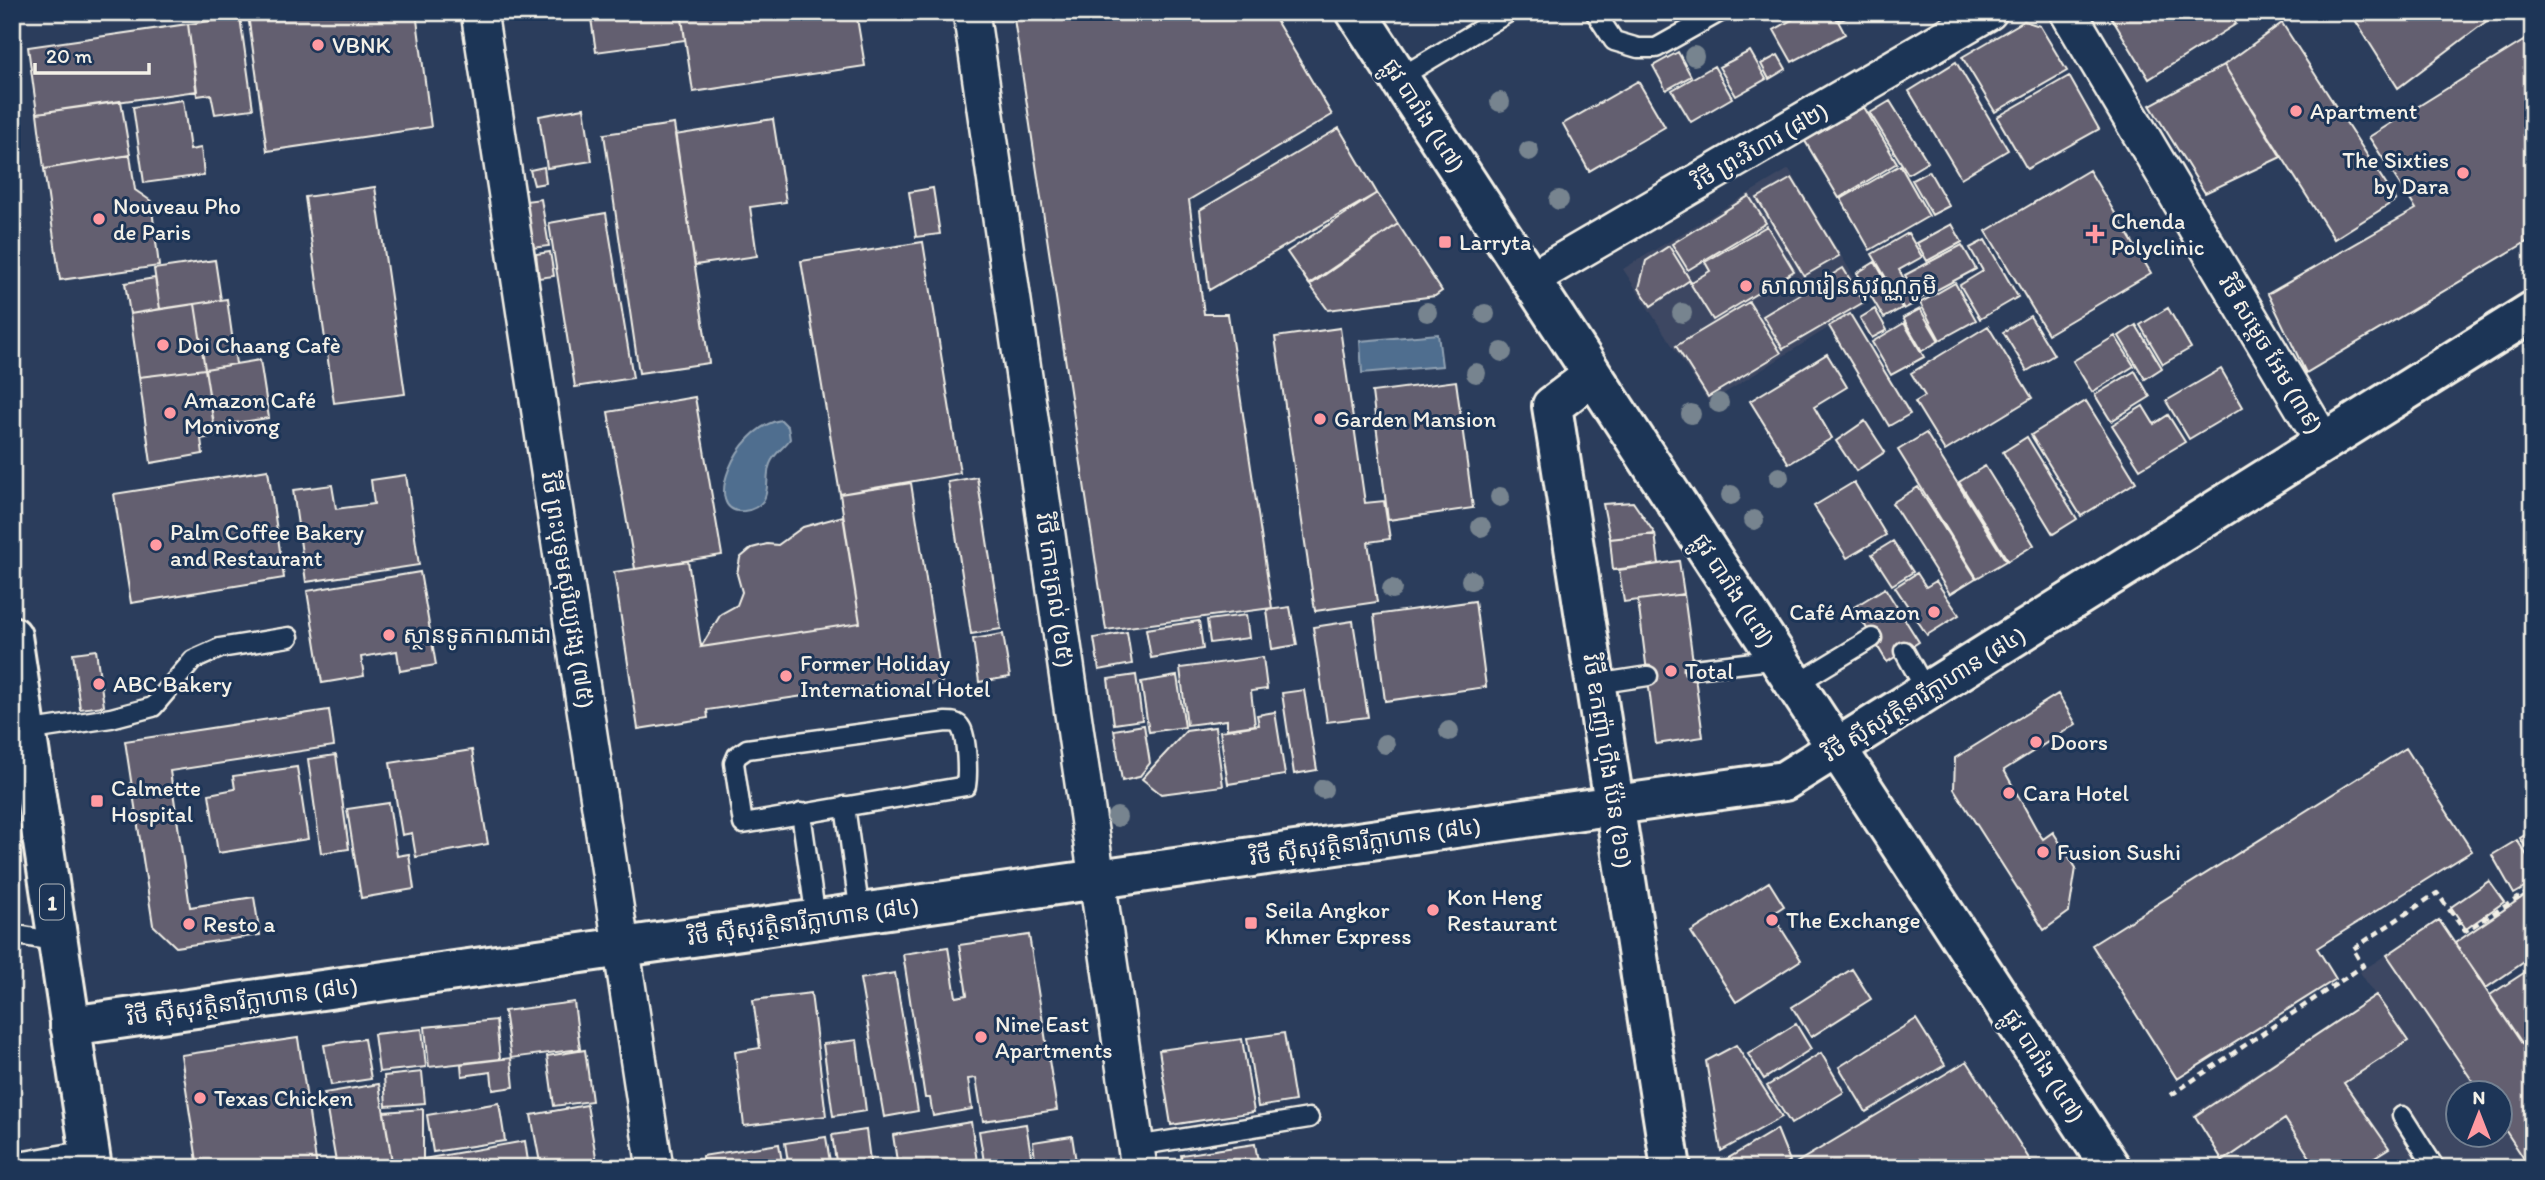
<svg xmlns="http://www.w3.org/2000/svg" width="2545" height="1180" viewBox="0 0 2545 1180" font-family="Itim,'Noto Sans Khmer',sans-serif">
	<rect width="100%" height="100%" fill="#2b3d5c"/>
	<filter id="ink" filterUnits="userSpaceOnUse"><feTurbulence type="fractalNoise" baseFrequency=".0143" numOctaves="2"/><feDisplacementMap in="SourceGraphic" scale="14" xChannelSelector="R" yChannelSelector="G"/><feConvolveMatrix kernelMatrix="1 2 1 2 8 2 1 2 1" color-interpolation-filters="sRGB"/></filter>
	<g filter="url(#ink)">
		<path fill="#3c4762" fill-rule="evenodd" d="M1789,169L1869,302L1709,403L1623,269Z
			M2439,920L2533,1168H2228L2192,1114L2375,995L2360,972ZM2458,1092H2500V1134H2458Z"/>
		<path fill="#4f6e8f" stroke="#91a2b3" stroke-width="2" d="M1438,334L1442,366L1362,373L1360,341Z
			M781,420L788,427L790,439C784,448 774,453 770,464C765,476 770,491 763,501C758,508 752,510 744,511C701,515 734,427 781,420Z"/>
		<path fill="#635f70" stroke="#f4f1e8" stroke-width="2" d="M271,12H416L431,127L267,151L248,15Z
			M590,12H681L685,40L596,52Z
			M681,12H856L865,66L693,92Z
			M1013,12H1271L1332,115L1189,200L1204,314H1228L1272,608L1106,630Z
			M1806,12H1833L1845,34L1792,62L1774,30Z
			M1835,12H1857L1840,21Z
			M2108,12H2229L2236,24L2149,79Z
			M2350,12H2495L2496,14L2398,88Z
			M240,17L253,109L215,114L211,94L197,96L188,24Z
			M2024,21L2040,26L2067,71L1995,112L1962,57Z
			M2282,23L2396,200L2334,239L2224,65Z
			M188,24L197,91L37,113L28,47Z
			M2533,35V238L2306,373L2268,294L2416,209L2369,137Z
			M1750,51L1766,79L1736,96L1719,67Z
			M1678,52L1691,76L1666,90L1653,66Z
			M1778,55L1786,69L1769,79L1761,64Z
			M1956,62L2008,150L1961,178L1909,91Z
			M2224,65L2281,157L2205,193L2150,105Z
			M1714,66L1732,98L1691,122L1672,90Z
			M2069,76L2099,129L2027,169L1997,117Z
			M1638,81L1665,127L1589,171L1563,124Z
			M183,100L190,150L201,148L204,175L144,183L133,107Z
			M121,101L130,155L44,169L37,113Z
			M1890,101L1928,162L1908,174L1870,113Z
			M1864,107L1897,163L1839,198L1805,141Z
			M584,108L592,161L547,168L539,116Z
			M773,119L786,202L750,207L757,256L695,265L675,135Z
			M674,124L709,363L639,373L604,134Z
			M1339,128L1377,193L1209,290L1200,210Z
			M130,155L135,190L151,201L159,266L60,280L44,169Z
			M1900,165L1929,216L1870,250L1841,199Z
			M544,167L546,183L534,185L530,170Z
			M2089,170L2151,273L2048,334L1986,231Z
			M1929,171L1949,206L1932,215L1912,180Z
			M1792,178L1839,256L1804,276L1757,198Z
			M375,187L405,394L334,403L305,197Z
			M933,188L940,234L916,237L909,192Z
			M1377,193L1398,224L1309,284L1287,252Z
			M1749,196L1766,223L1688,270L1672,244Z
			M541,199L549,246L532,248L525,201Z
			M606,213L633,378L575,387L549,223Z
			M1398,224L1442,291L1435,296L1328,310L1310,285Z
			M1952,224L1962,242L1927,261L1917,243Z
			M1767,226L1794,271L1713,320L1690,283L1710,271L1705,262Z
			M1908,233L1922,257L1899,270L1917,302L1904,309L1872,254Z
			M1985,240L2018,297L1980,319L1960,285L1983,271L1970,248Z
			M923,242L960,473L840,494L801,261Z
			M1962,245L1976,269L1918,300L1905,275Z
			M1669,246L1690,280L1651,306L1639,288L1646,261Z
			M550,252L554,276L539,278L536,254Z
			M215,260L221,300L160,309L154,269Z
			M1875,262L1902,308L1884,318L1857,273Z
			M1843,268L1864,302L1783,349L1763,316Z
			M155,278L160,309L130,314L125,283Z
			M1955,283L1976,320L1940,340L1920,303Z
			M227,299L236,364L205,369L195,304Z
			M1749,302L1781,353L1708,397L1676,346Z
			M195,304L205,369L139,377L130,314Z
			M2168,308L2191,348L2163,364L2140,325Z
			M1875,309L1887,330L1872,338L1860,318Z
			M1920,309L1939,341L1922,351L1903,318Z
			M1850,314L1910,414L1889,426L1829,326Z
			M2030,316L2054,355L2027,371L2003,332Z
			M1904,323L1924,357L1891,375L1872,342Z
			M2136,325L2162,368L2145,379L2119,336Z
			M1988,326L2032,398L1945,451L1915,402L1925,396L1911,373Z
			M1340,328L1365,503L1384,501L1390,539L1368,542L1377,602L1315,611L1275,337Z
			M2115,336L2134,366L2092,392L2073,361Z
			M1827,354L1847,387L1814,407L1832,438L1789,464L1750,401Z
			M260,360L269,418L214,426L205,369Z
			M205,369L216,436L201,439L203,454L151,463L139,377Z
			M2221,369L2243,407L2189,439L2166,401Z
			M2135,371L2150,397L2111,421L2095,395Z
			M1456,381L1473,508L1388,520L1372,392Z
			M695,397L722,555L635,569L608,412Z
			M2086,401L2136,482L2081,516L2031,435Z
			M2143,406L2154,424L2168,415L2185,442L2140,469L2112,425Z
			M1865,421L1885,452L1856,471L1836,441Z
			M1926,433L2006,561L1977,578L1898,450Z
			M2027,437L2077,519L2053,534L2003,452Z
			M1985,466L2034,545L2008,561L1959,482Z
			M268,470L284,578L131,603L114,494Z
			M406,475L419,565L306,582L293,490L332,485L336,509L374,504L371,480Z
			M977,477L1001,629L971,634L948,482Z
			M1854,482L1886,535L1847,558L1814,506Z
			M911,483L942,682L873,692L872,686L707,710L708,718L638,729L614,572L688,561L701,647L860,623L840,494Z
			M1918,487L1976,578L1950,594L1892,503Z
			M1633,502L1655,534L1610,539L1603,504Z
			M843,516L860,623L701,647L721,614L737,605L742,592L737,574L740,558L752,548L767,544L778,545L803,527Z
			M1655,534L1659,564L1613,570L1610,539Z
			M1893,541L1913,572L1892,585L1872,554Z
			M1679,561L1684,594L1624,602L1619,570Z
			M420,572L436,665L400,671L397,651L361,657L364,676L322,683L307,591Z
			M1917,573L1926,587L1936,581L1959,615L1927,635L1895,587Z
			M1885,588L1919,642L1887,662L1854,607Z
			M1684,594L1703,737L1656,744L1638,600Z
			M1475,601L1486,687L1385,701L1374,615Z
			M1290,607L1297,645L1272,649L1267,610Z
			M1246,615L1249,638L1210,643L1207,620Z
			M1199,621L1203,649L1151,658L1146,629Z
			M1353,621L1368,717L1327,722L1313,627Z
			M1127,632L1132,664L1099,670L1094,638Z
			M1003,634L1010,677L979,682L973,639Z
			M96,650L104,706L80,709L73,653Z
			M1263,657L1267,689L1251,691L1255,725L1227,729V720L1187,725L1180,668Z
			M1136,675L1142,720L1114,724L1108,679Z
			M1177,676L1185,727L1149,732L1141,682Z
			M1304,690L1317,770L1294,774L1282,693Z
			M2058,694L2076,724L2004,770L2038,832L2043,839L2053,832L2076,868L2069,912L2044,930L1954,789L1955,758Z
			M329,710L334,746L170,771L190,907L254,897L260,935L176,947L153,925L125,741Z
			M1275,712L1285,775L1228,784L1220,731L1259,725L1257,715Z
			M1144,725L1150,763L1139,777L1122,781L1114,730Z
			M1215,727L1223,786L1161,794L1142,779L1186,731Z
			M2406,748L2472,851L2317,948L2336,979L2177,1079L2092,945Z
			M472,750L488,844L416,857L412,833L402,835L390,763Z
			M336,755L349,849L321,853L308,759Z
			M297,767L308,839L218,853L209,794L235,789L233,776Z
			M389,803L397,856L409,854L414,889L361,898L347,809Z
			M2533,830V859L2520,838Z
			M2517,840L2533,865V883L2514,894L2492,855Z
			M2489,881L2504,902L2466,929L2451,907Z
			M1769,882L1784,906L1772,914L1801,960L1736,1002L1691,932Z
			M2533,890V956L2486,988L2455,943Z
			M2439,920L2533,1060V1168H2530L2500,1122V1092H2480L2387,955Z
			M1029,935L1057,1110L983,1121L976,1078L968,1079L972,1109L933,1116L930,1098H925L903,954L948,947L956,997L967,995L959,945Z
			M2533,967V1057L2532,1058L2490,995Z
			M1852,969L1871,999L1811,1037L1792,1007Z
			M895,973L918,1111L884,1117L860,979Z
			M811,993L826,1116L744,1126L735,1052L760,1048L753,1000Z
			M2376,995L2408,1041L2344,1083L2389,1148L2357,1168H2317L2285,1119L2223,1161L2195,1116Z
			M574,1002L580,1049L511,1058L504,1011Z
			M1916,1019L1945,1065L1866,1112L1839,1067Z
			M496,1020L500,1059L429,1067L425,1027Z
			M1796,1024L1811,1049L1764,1079L1748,1054Z
			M422,1029L426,1067L379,1072L374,1034Z
			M1284,1033L1295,1101L1258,1107L1247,1038Z
			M298,1038L317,1168H198L181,1055Z
			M364,1039L371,1079L331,1085L324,1045Z
			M1242,1039L1254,1112L1171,1125L1159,1050Z
			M857,1040L866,1111L833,1116L823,1044Z
			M1736,1045L1782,1117L1721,1151L1706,1061Z
			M585,1050L592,1101L554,1106L547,1056Z
			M1821,1053L1844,1092L1791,1124L1767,1086Z
			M511,1058L514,1087L493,1090L491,1072L462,1076L461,1064Z
			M1967,1061L2035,1168H1797L1796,1163Z
			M422,1072L425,1103L386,1106L384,1076Z
			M379,1084L393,1168H337L324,1093Z
			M499,1103L505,1141L433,1152L427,1115Z
			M587,1105L598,1168H541L531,1115Z
			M423,1109V1168H393L384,1112Z
			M971,1122L978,1168H898L893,1135Z
			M1026,1124L1033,1168H985L979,1131Z
			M1777,1129L1790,1161L1778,1168H1724L1722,1162Z
			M866,1130L871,1168H837L832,1135Z
			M1072,1136L1077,1168H1036L1033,1142Z
			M826,1137L831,1168H789L785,1143Z
			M525,1141L529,1168H424L423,1159Z
			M779,1144L783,1168H703L702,1156Z
			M1255,1144L1259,1168H1183L1181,1155Z"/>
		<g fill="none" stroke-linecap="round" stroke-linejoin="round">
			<g stroke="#f4f1e8" stroke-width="23">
				<path id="lane" d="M1595,12L1614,41L1638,48H1656L1720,12
					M1399,78L1509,12
					M1904,651L1927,692
					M1694,669L1779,659
					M1596,684L1648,676
					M1796,684L1872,638
					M946,722C952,722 958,722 961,728C967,738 968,774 966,786L743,824L734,763L737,756L747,749Z
					M26,731L111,718L153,707L193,660L220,648L289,637
					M845,806L860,914
					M801,813L816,920
					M12,934L58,942
					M2402,1116L2435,1168
					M1136,1146L1309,1118
					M12,1163L89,1150"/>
			</g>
			<g stroke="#f4f1e8" stroke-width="40">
				<path id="street" d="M479,12L655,1168
					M971,12L1139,1168
					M2068,12L2324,443
					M1531,279L1989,12"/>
			</g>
			<g stroke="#f4f1e8" stroke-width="44">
				<path id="secondary" d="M1356,12L2111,1168
					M1593,375L1552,406L1671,1168
					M70,1026L1784,781L2533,311"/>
			</g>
			<g stroke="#f4f1e8" stroke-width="44">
				<path id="highway" d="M12,636L92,1168"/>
			</g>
			<path stroke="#f4f1e8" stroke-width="4.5" stroke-dasharray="7 5" stroke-linecap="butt" d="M2171,1095L2363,966L2353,949L2437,893L2465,931L2533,889"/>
			<use href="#lane" stroke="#1d3557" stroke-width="18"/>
			<use href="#street" stroke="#1d3557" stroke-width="35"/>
			<use href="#secondary" stroke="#1d3557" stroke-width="38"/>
			<use href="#highway" stroke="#1d3557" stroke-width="38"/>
		</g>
		<g fill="#77848f">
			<circle cx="1694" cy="56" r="10"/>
			<circle cx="1500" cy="102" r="10"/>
			<circle cx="1529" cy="151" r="10"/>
			<circle cx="1559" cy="200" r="10"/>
			<circle cx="1427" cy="312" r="10"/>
			<circle cx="1682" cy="313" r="10"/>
			<circle cx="1485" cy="314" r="10"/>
			<circle cx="1502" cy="352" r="10"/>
			<circle cx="1476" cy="373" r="10"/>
			<circle cx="1719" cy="403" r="10"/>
			<circle cx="1691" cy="414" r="10"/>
			<circle cx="1779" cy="477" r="10"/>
			<circle cx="1731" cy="495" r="10"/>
			<circle cx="1500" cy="497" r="10"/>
			<circle cx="1754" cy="520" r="10"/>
			<circle cx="1481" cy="527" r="10"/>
			<circle cx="1471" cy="580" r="10"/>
			<circle cx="1392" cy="589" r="10"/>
			<circle cx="1449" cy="731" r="10"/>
			<circle cx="1385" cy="744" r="10"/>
			<circle cx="1323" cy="789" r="10"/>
			<circle cx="1117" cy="817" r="10"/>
		</g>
	</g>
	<g fill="#ff9aa2" stroke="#1d3557" stroke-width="2.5">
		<circle cx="318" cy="45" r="7"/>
		<circle cx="2296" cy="111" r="7"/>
		<circle cx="2463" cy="173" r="7"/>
		<circle cx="99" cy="219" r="7"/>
		<path d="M2091.5 223.5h7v7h7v7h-7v7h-7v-7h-7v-7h7z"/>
		<rect x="1438" y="235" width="14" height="14" rx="3.5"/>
		<circle cx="1746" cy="286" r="7"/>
		<circle cx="163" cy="345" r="7"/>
		<circle cx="170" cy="413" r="7"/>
		<circle cx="1320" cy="419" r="7"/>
		<circle cx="156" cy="545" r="7"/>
		<circle cx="1934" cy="612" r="7"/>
		<circle cx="389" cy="635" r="7"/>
		<circle cx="1671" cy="671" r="7"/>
		<circle cx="786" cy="676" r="7"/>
		<circle cx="99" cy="684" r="7"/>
		<circle cx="2036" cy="742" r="7"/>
		<circle cx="2009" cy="793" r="7"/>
		<rect x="90" y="794" width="14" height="14" rx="3.5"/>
		<circle cx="2043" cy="852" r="7"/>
		<circle cx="1433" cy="910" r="7"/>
		<circle cx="1772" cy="920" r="7"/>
		<rect x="1244" y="916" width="14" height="14" rx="3.5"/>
		<circle cx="189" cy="924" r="7"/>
		<circle cx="981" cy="1037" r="7"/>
		<circle cx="200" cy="1098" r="7"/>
	</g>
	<g text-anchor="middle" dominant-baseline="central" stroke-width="6" stroke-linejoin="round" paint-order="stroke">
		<rect fill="#1d3557" stroke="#b4b9bc" stroke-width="2" x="40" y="884.5" width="24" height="35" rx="5"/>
		<g font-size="21" font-weight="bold" fill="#f4f1e8">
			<text x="52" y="902">1</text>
		</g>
		<g font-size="23" fill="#f4f1e8" stroke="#1d3557" text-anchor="start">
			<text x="332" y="45">VBNK</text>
			<text x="2310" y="111">Apartment</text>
			<text x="2449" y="160" text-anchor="end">The Sixties<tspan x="2449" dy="26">by Dara</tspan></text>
			<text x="113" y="206">Nouveau Pho<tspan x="113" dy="26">de Paris</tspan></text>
			<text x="2111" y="221">Chenda<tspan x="2111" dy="26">Polyclinic</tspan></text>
			<text x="1459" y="242">Larryta</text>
			<text x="1760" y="286">សាលារៀនសុវណ្ណភូមិ</text>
			<text x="177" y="345">Doi Chaang Cafè</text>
			<text x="184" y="400">Amazon Café<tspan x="184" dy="26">Monivong</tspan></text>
			<text x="1334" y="419">Garden Mansion</text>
			<text x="170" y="532">Palm Coffee Bakery<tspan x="170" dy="26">and Restaurant</tspan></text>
			<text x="1920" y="612" text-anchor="end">Café Amazon</text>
			<text x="403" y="635">ស្ថានទូតកាណាដា</text>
			<text x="800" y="663">Former Holiday<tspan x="800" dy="26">International Hotel</tspan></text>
			<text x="1685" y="671">Total</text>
			<text x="113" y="684">ABC Bakery</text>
			<text x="2050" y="742">Doors</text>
			<text x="111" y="788">Calmette<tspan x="111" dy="26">Hospital</tspan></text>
			<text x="2023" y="793">Cara Hotel</text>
			<text x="2057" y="852">Fusion Sushi</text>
			<text x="1447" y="897">Kon Heng<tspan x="1447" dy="26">Restaurant</tspan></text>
			<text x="1265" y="910">Seila Angkor<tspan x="1265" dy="26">Khmer Express</tspan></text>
			<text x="1786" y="920">The Exchange</text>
			<text x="203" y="924">Resto a</text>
			<text x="995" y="1024">Nine East<tspan x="995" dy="26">Apartments</tspan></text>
			<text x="214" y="1098">Texas Chicken</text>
		</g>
		<g font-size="23" fill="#f4f1e8" stroke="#1d3557">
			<text transform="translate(1424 115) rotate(57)">ផ្លូវ បារាំង (៤៧)</text>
			<text transform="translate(1760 146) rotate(-30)">វិថី ព្រះវិហារ (៨២)</text>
			<text transform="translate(2271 354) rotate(59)">វិថី សម្តេច អែម (៣៩)</text>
			<text transform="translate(568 590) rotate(81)">វិថី ព្រះបុទុមសុរិយ្យវង្ស (៧៥)</text>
			<text transform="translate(1055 590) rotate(82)">វិថី កោះត្រល់ (៦៥)</text>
			<text transform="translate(1734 590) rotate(57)">ផ្លូវ បារាំង (៤៧)</text>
			<text transform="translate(1924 694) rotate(-32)">វិថី ស៊ីសុវត្ថិនារីក្លាហាន (៨៤)</text>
			<text transform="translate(1608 761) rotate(81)">វិថី ឧកញ៉ា ហ៊ីង ប៉ែន (៦១)</text>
			<text transform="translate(1365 841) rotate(-8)">វិថី ស៊ីសុវត្ថិនារីក្លាហាន (៨៤)</text>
			<text transform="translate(803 921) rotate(-8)">វិថី ស៊ីសុវត្ថិនារីក្លាហាន (៨៤)</text>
			<text transform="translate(242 1001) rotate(-8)">វិថី ស៊ីសុវត្ថិនារីក្លាហាន (៨៤)</text>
			<text transform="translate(2044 1065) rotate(57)">ផ្លូវ បារាំង (៤៧)</text>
		</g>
	</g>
	<rect width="2545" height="1180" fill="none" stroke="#1d3557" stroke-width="42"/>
	<rect x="21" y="21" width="2503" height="1138" fill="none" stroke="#f4f1e8" stroke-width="2.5" filter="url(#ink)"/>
	<g transform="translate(2479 1114)"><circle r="33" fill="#1d3557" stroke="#738091" stroke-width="2"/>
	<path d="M0-5L12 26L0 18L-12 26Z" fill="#ff9aa2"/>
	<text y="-10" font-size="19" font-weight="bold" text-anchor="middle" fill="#f4f1e8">N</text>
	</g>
	<path d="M35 63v10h114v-10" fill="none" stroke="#f4f1e8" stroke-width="3.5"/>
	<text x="46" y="63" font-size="21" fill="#f4f1e8" stroke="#1d3557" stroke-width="5" paint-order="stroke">20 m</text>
</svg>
